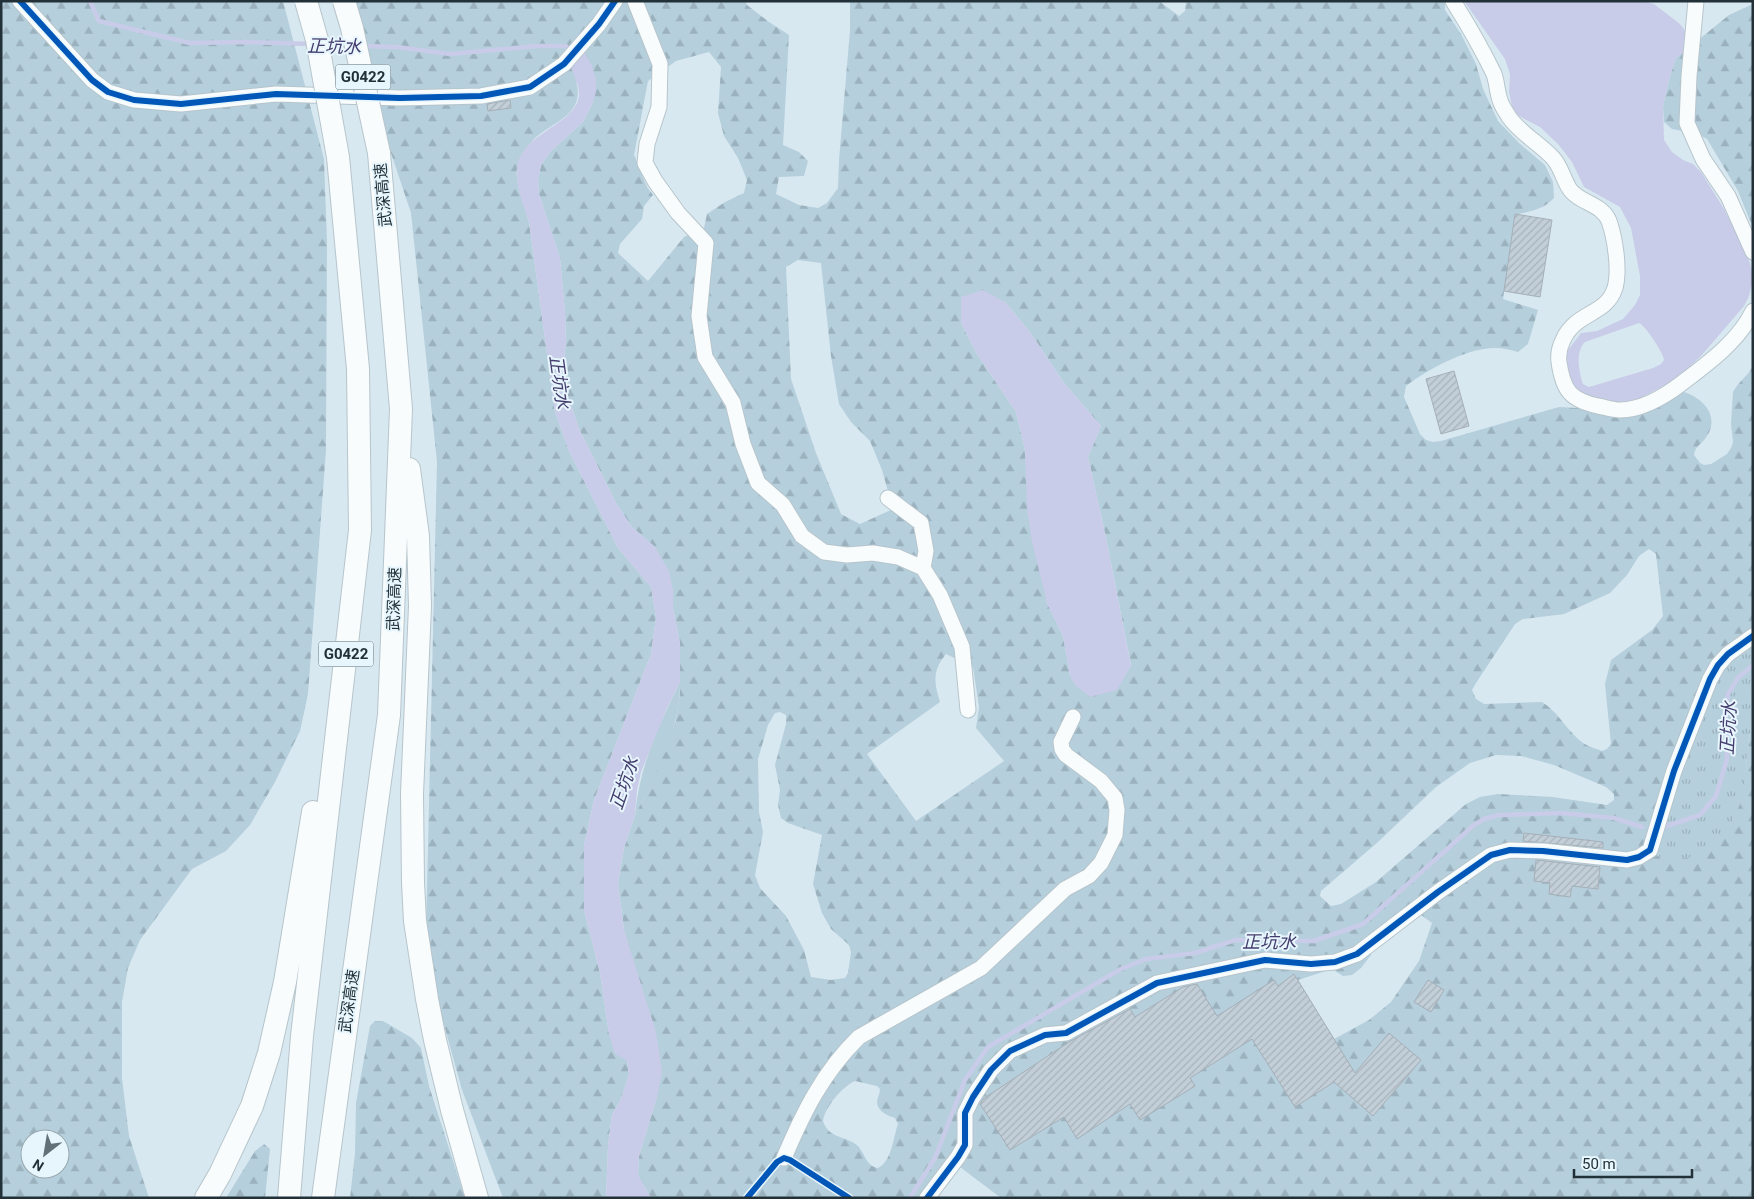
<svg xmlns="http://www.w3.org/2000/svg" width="1754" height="1199" viewBox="0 0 1754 1199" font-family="Roboto,'Noto Sans SC',sans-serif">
	<defs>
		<pattern id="forest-firs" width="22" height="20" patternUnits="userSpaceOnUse" patternTransform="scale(1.25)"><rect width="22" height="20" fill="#b5cfdc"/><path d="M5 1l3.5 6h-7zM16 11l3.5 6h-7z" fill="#9bb2be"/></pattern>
		<pattern id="park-tufts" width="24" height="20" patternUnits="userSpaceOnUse" patternTransform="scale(1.25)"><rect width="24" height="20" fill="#b5cfdc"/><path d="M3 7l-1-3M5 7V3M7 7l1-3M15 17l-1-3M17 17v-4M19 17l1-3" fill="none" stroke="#9bb2be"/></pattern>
		<pattern id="building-hatch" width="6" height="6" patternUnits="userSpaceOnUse" patternTransform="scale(1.25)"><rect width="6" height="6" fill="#c3cfd8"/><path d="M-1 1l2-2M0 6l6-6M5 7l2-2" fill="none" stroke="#a7b2ba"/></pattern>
	</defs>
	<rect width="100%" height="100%" fill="#d8e8f0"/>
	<path fill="#b5cfdc" d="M680,682C681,727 656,776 635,815C640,764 658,727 680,682Z"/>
	<path fill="url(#forest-firs)" fill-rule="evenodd" d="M1,1H283L324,159L327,242L326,450L308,694L300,731L275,782L250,825L226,851L192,869L140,940L128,968L122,1002V1078L129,1136L149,1198H1ZM30,1139H60V1169H30Z
		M355,1H745L747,5L769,22L789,35L783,145L799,152L808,161L804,176L779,177L776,194L799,205L818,208L827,203L838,188L839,160L850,30V1H1159L1179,16L1185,11L1186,1H1445V10L1461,34L1476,64L1483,89L1498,121L1519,143L1545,165L1553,182L1554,198C1543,210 1530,211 1515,215L1503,299L1538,310L1528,344L1518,352C1511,350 1503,348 1495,348C1467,348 1428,369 1406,386L1404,397L1420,434L1426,440L1433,442L1441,441L1559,407L1596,409L1622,418L1635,415L1684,392C1705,399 1721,418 1705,439C1700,445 1695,447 1694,455L1700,463L1704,465L1711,464L1727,454L1731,448L1733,442L1731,424L1733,392C1738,382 1748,376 1753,366V642L1729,659L1746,773L1747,750L1753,713V1198H1001L960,1167L935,1198H651L638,1175L639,1156L657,1097L631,956L624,930L618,883L624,848L635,815L645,796L664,753L676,720L680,694V644L673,608V590L655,547L632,527L616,503L579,429L568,396L563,366L566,343L565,312L560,258L539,194L538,180L541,165L550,152L583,122L593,102L576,81C586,115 553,121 534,139C530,143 519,163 517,169C514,179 526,211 529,222L555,412L569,451L618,548L651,587L656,617L651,654L594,800L584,845V910L600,973L609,1034L627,1060L629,1075L620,1101L612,1115L608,1145L606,1198H503L462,1090L435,992L426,932L437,462L411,213L390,150ZM709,52L721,67L718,113L724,136L738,158L747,180L744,193L725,202L707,214L704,228L684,237L648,281L618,253L620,244L642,219L644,206L653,195L647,187L634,155L648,81L676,61ZM798,260L821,263L831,356L839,404L851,422L870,441L882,470L893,509L860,524L841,514L816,453L791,379L786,267ZM961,297L1005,302L1030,332L1064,383L1101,426L1088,457L1106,538L1131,665L1070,676L1063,636L1047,603L1027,476L1025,450L1016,412L977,354L961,323ZM1649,549L1656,554L1663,616L1652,630L1611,660L1605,684L1611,744L1607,749L1602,751C1594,748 1584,745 1578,739C1565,727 1557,711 1542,702L1484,704L1476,699L1472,690L1476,683L1515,624L1523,619L1564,614L1610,593L1627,575L1639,556ZM946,654L973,667L979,707L976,728L1004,761L916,821L867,754L940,702C934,683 932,671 946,654ZM780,712L786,715V724L775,765L780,790L778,805L781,818L788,823L822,835L813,884L822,913L831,929L849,945L851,952L848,973L845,978L831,980L811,977L804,950L786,916L760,888L755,875L763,832L759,812L758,759L768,725L775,713ZM1496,755L1521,756L1554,765L1606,787L1614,794V800L1607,805L1553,797L1498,794L1480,797L1466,804L1376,882L1341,904L1331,906L1320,896L1321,891L1378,842L1436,787L1470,763ZM1417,912L1432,923L1419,961L1391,1002L1369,1020L1334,1039L1298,980L1332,969L1343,976L1352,975L1361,968L1371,955V939ZM855,1081L877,1086L880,1089C880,1094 877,1098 877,1102C877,1111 888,1116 895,1118L898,1124C893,1138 892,1161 878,1168C864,1166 865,1149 854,1143C842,1136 828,1137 823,1121C825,1107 842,1087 855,1081Z
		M1753,4V228L1738,191L1707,139L1698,134L1672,129L1664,122L1663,106L1670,76L1676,58L1729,15Z
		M375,1021H383L412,1038L421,1048L429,1086L465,1198H350L355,1153L356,1103L370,1026Z
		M264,1144L270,1149L265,1198H226L255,1151Z"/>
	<path fill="url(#park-tufts)" d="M1753,642V713L1747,750L1746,773L1740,804L1730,826L1714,845L1688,858L1673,860L1653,855L1678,773L1721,668Z"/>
	<path fill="#c9cce8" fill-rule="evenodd" d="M1464,1H1642L1654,4L1680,24L1691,39V47L1676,58L1670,76L1663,106L1664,140L1672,152L1683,160L1693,164L1701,172L1724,209L1748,257L1752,271V284L1749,296L1744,306L1732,320L1701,356L1683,373L1671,382L1633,402L1621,404L1590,400L1573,387L1568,373L1565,354L1581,333L1597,331L1623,319L1635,305L1640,295V276L1631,228L1620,207L1584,187L1572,162L1558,144L1540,127L1517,115L1512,106L1509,92L1510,74L1505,59ZM1639,323C1645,325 1664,354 1664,360L1661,364L1653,368L1589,387L1583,384C1579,372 1575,352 1585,342Z
		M584,51L592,66L596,80V92L593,102L583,122L550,152L541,165L538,180L539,194L560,258L565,312L566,343L563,366L565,381L568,396L579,429L616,503L632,527L655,547L669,571L673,590V608L680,644V682L667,708L641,772L637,790L635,815L624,848L618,883L624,930L656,1032L662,1071L657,1097L639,1156L638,1175L651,1198H606L608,1145L612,1115L620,1101L629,1075L627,1060L615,1054L609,1034L600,973L584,910V845L594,800L651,654L656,617L651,587L618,548L569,451L555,412L529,222C524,206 515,186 517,169C520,132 578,125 579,94C579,85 574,76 571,67Z
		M983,290L1005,302L1030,332L1064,383L1101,426L1088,457L1106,538L1131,666L1117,690L1090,697L1075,685L1070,676L1063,636L1047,603L1032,542L1027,508L1025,450L1016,412L977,354L961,323V297Z"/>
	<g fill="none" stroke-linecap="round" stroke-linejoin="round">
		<path stroke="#c9cce8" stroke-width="4.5" d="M90,1L99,21L190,43L242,42L311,44
			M324,45H348
			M364,46L397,47L450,54L537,46H566L572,53
			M1664,827L1700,815L1716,796L1727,759L1726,715L1728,694L1738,678L1753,665
			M910,1198L935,1158L965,1080L988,1047L1121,969L1146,959L1195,953L1235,940L1314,941L1363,924L1474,825L1484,819L1499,815L1561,813L1614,818L1642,827"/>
	</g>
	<path fill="url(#building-hatch)" stroke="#a5afb8" d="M510,100L511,108L488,111L487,104Z
		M1515,214L1552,220L1540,297L1504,291Z
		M1454,371L1469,426L1441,434L1426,379Z
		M1524,833L1603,842V848L1523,841Z
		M1536,860L1600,867L1598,889L1572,886L1570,897L1549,894L1550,883L1534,881Z
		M1294,974L1355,1073L1389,1033L1421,1060L1373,1116L1334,1082L1295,1107L1252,1039L1190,1078L1195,1086L1140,1120L1130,1104L1077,1139L1064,1117L1010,1150L980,1104L983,1099L1069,1042L1130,1009L1135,1017L1183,987L1197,984L1217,1016L1274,980L1278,986Z
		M1428,980L1444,990L1431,1012L1414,1002Z"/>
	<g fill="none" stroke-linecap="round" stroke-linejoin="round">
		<g stroke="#b6c5cc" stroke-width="17">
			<path id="minor" d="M20,1L92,80L108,92L134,100L181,104L276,94L400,98L481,96L530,87L564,64L599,24L615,1
				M635,1L660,64L659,107L647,144L645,163L655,181L678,213L706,243L699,316L705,357L733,403L743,444L758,483L783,505L802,536L824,552L847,555L873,553L898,557L923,568L940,595L962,647L968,710
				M1453,1C1468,25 1482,49 1494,74C1497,82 1497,92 1500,100C1501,105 1506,112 1509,117C1520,133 1539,143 1553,158C1561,167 1563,178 1569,188C1578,203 1602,203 1609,221C1615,238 1620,270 1615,288C1606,316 1576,311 1563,340C1560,346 1558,355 1559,362C1563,390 1570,400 1598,406C1604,407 1613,410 1620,410C1641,410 1665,396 1682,383C1707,364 1739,341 1753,311
				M1696,1L1689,76L1687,123L1703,159L1728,196L1753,252
				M888,498L921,523L926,551L923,568
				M784,1158C803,1113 823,1072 859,1037L981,968L1065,889L1089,876L1101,863L1115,835L1117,810L1115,798L1101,781L1066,755L1062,749L1061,742L1073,717
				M927,1198L958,1157L965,1145V1113L973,1097L991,1070L1010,1051L1045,1035L1066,1033L1157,983L1265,960L1311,964L1335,962L1357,954L1438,892L1491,855L1510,850L1543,851L1627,860L1639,857L1650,850L1674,771L1710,679L1718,665L1728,654L1753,636"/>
		</g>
		<g stroke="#b6c5cc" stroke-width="24">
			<path id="highway" d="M409,469L418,536L420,606L412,794L413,883L415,921L427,999L435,1040L452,1110L477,1198
				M206,1198L220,1174L252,1106L269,1053L285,982L313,812
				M289,1198L302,1036L360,530L358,369L338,157
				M323,1198L389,715L401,409L379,153"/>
		</g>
		<use href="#minor" stroke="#f9fcfd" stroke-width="15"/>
		<use href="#highway" stroke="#f9fcfd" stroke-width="22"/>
		<g stroke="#b6c5cc" stroke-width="24" stroke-linecap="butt">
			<path id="highway-bridge" d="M306,1L317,40L338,157
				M344,1L352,28L379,153"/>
		</g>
		<use href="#highway-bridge" stroke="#f9fcfd" stroke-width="22"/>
		<g stroke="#e7f6fd" stroke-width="9">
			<path id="cycleway" d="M20,1L92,80L108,92L134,100L181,104L276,94L400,98L481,96L530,87L564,64L599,24L615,1
				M747,1198L777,1162L784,1158L790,1160L849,1198
				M927,1198L958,1157L965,1145V1113L973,1097L991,1070L1010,1051L1045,1035L1066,1033L1157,983L1265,960L1311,964L1335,962L1357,954L1438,892L1491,855L1510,850L1543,851L1627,860L1639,857L1650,850L1674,771L1710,679L1718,665L1728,654L1753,636"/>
		</g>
		<use href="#cycleway" stroke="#0057b8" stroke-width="6"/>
	</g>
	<g text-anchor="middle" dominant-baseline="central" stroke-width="4" stroke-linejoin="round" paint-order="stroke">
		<g fill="#e7f6fd" stroke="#5d6c73" stroke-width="1">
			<rect x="335.5" y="64.5" width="55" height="25" rx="4"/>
			<rect x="318.5" y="641.5" width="55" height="25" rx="4"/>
		</g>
		<g font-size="15" font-weight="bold" fill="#223138">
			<text x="363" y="77">G0422</text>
			<text x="346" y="654">G0422</text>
		</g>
		<g font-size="16" fill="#223138" stroke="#e7f6fd">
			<text transform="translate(383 195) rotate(-95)">武深高速</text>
			<text transform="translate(394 599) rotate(-88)">武深高速</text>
			<text transform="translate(349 1001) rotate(-82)">武深高速</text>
		</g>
		<g font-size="18" font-style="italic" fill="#443c6d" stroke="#e7f6fd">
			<text transform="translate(334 46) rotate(1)">正坑水</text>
			<text transform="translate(560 382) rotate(82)">正坑水</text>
			<text transform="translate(1728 728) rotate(-87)">正坑水</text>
			<text transform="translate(624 783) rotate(-71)">正坑水</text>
			<text x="1269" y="941">正坑水</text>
		</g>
	</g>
	<rect width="1754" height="1199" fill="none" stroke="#223138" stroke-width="5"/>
	<g transform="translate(45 1154) rotate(211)"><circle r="24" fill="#e7f6fd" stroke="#98a7ae"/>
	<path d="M0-4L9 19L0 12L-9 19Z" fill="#627178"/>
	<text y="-8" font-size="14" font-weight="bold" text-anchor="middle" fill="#223138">N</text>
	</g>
	<path d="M1574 1169v8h118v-8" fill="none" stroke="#223138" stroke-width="2.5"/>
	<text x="1582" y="1169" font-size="15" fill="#223138" stroke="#e7f6fd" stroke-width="4" paint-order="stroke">50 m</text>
</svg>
